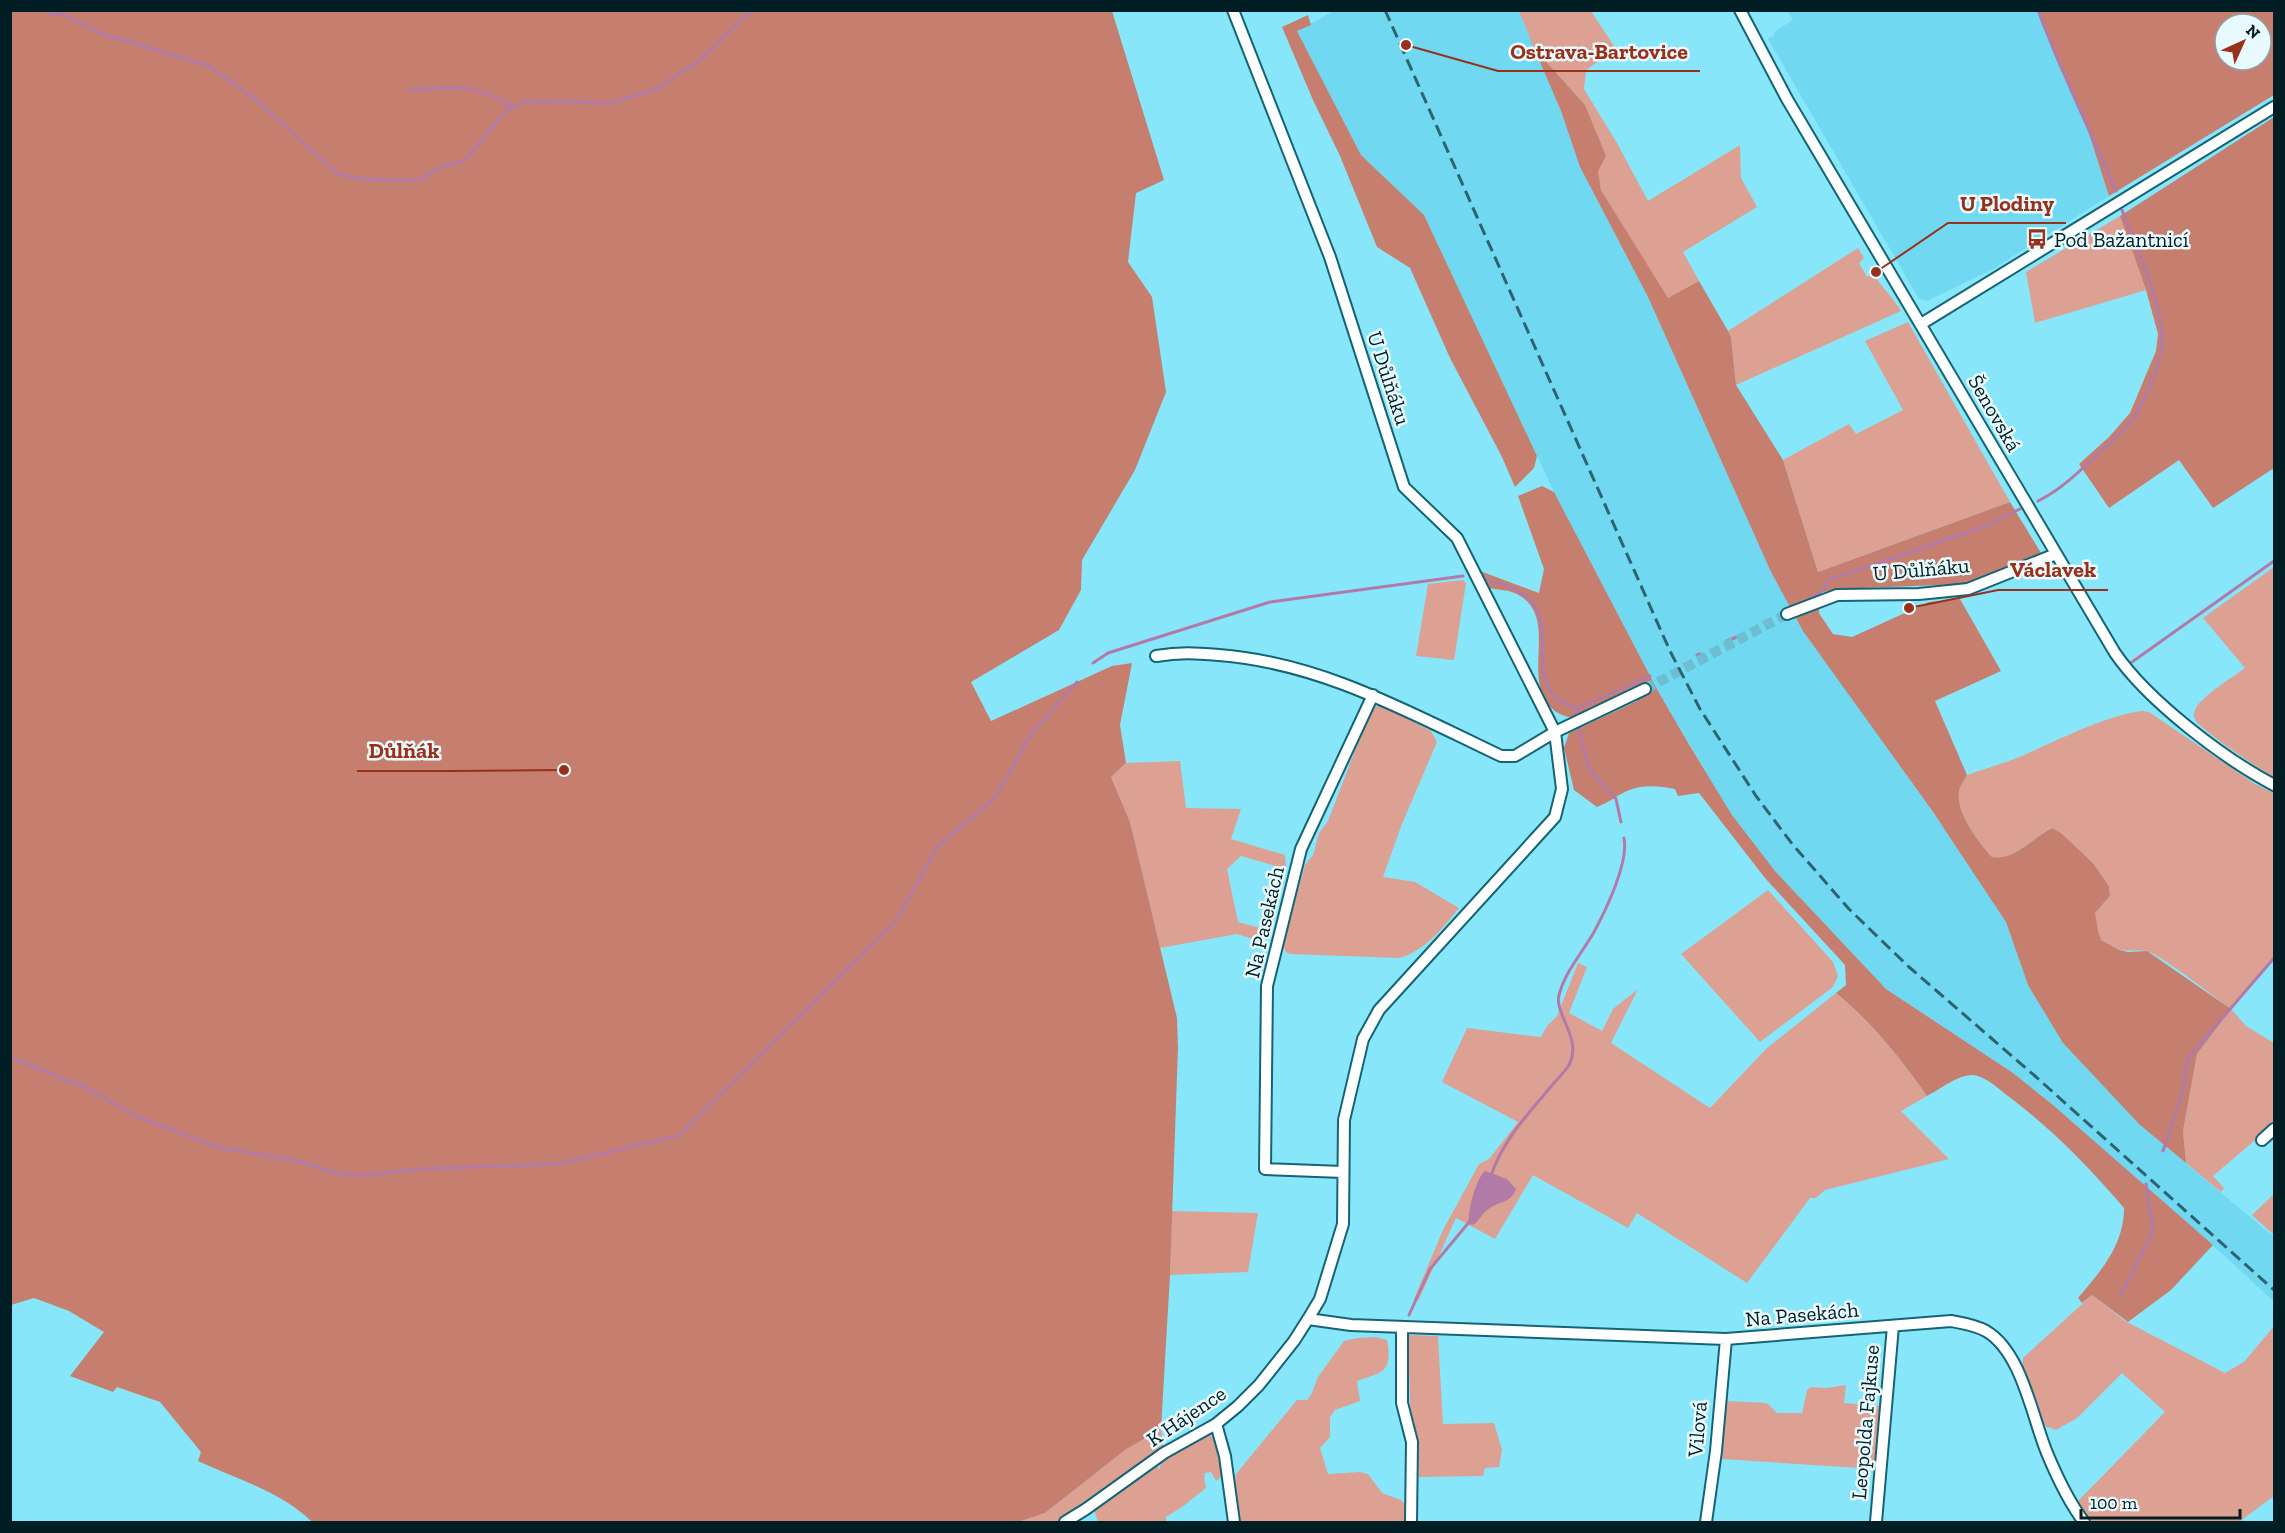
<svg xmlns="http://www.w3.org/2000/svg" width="2285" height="1533" viewBox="0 0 2285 1533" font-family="'Zilla Slab',serif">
	<rect width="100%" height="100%" fill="#88e6fb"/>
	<path fill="#70d8f0" d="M1334,11H1519L1561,111L1580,167L1648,297L1771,572L1803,630L1965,858L2006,922L2028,985L2140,1125L2274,1237V1302L2227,1258L2053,1105L2013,1073L1886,989L1775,871L1732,815L1658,691L1554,492L1424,215L1361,155L1297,31Z
		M1787,11H2038L2059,66L2081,109L2109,196L1993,269L1927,301L1919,299L1768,39L1775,34L1774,32L1793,20Z"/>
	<path fill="#dca193" d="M1519,11H1591L1616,49L1586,70L1584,89L1617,143L1648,201L1740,145L1741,178L1757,207L1683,252L1699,281L1668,299L1601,190L1585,105L1534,48Z
		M2120,216L2146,290L2035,323L2026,272Z
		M1858,248L1864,258L1859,263L1867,277L1873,273C1881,287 1893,297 1901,311L1736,385L1731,337L1728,331Z
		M1908,322L2010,502L1818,572L1783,460L1849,424L1856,434L1903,410L1865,341Z
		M2274,567V777C2262,771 2199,729 2195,719C2193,716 2194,713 2195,710C2201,696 2232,678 2245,668L2203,618Z
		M1463,580L1466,583L1454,660L1416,656L1428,584Z
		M1380,705L1431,731L1437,742L1402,824L1383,877L1415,882L1459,908C1443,928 1425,951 1399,958L1290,954L1286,952L1283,946L1305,865L1313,855L1319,833L1328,821L1369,714L1373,708Z
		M2142,711L2149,712L2255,784L2274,793V958L2231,1009L2246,1026L2274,1043V1124L2213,1176L2224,1188L2221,1192L2186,1163L2183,1131L2197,1054L2231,1009C2217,999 2159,953 2146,951C2130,949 2115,955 2101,940C2096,933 2096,921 2095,913L2110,896L2109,886L2093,863L2061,833L2051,828C2032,838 2014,861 1992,857C1979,843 1956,813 1959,793C1959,787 1964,781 1967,775C1986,768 2006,763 2024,755C2056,741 2109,714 2142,711Z
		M1180,761L1186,808L1241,809L1231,839L1285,855L1286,869L1241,856L1227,869L1238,922L1268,930L1262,942L1237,934L1160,948L1130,822L1111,777L1126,763Z
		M1768,890L1833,962L1838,976L1833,987L1760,1042L1681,954Z
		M1578,963L1587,967L1569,1013L1602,1031L1613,1009L1638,989L1611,1043L1710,1108L1766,1049L1836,993C1872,1022 1900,1058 1927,1096L1901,1111L1949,1159L1825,1190L1816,1198H1810L1747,1283L1637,1213L1628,1228L1533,1175L1495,1239L1456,1218L1419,1299H1414L1443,1230L1479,1164L1489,1159L1518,1122L1442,1082L1467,1028L1541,1037L1547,1026L1557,1016Z
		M2274,1194V1235L2252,1215Z
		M1172,1211L1258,1213L1248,1272L1170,1275Z
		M2092,1295L2125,1321L2225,1373L2244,1362L2274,1326V1496L2239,1522H2089L2079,1507V1500L2165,1412L2122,1373L2077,1418L2056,1430L2045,1426L2022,1370L2023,1358Z
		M1408,1335L1438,1336L1443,1424L1494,1423L1502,1450L1499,1467L1485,1468L1483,1476L1419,1477L1418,1445L1410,1405Z
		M1375,1337L1387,1340C1393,1373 1382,1372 1357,1381L1360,1401L1335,1410L1330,1417V1437L1320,1448L1328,1474L1360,1472L1368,1474L1382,1493L1401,1500L1406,1506V1522H1240L1235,1482L1236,1474L1297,1400H1307L1311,1395L1318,1377L1344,1341L1358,1338Z
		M1846,1385L1844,1403L1880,1406L1875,1469L1722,1459L1726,1401L1767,1403L1777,1413H1802L1807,1390L1811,1387L1826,1388Z
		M1161,1429L1164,1453L1065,1522H1018L1045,1513L1125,1450Z
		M1210,1435L1216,1442L1224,1474L1216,1481L1211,1472L1205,1473L1204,1477L1206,1488L1182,1507L1166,1517V1522H1098L1094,1509L1157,1465L1159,1470L1161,1462L1167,1458Z"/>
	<path fill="#c67f6f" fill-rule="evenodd" d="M11,10L1112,11L1164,180L1136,193L1128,262L1152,297L1166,392L1135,470L1082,560L1081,590L1059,630L971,682L991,721L1112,666L1132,663L1120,725L1126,763L1111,777L1130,822L1177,1018L1178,1048L1170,1275L1161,1429L1125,1450L1045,1513L1018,1522H312C281,1491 236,1479 198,1461L201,1452L160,1402L117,1387L113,1392L70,1376L104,1332L69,1311L34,1298L11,1305Z
		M2038,11H2274V95L2109,196L2081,109L2059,66ZM2225,24H2261V60H2225Z
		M1308,15L1311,25L1297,31L1361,155L1424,215L1537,456L1534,468L1515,487L1502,457L1450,358L1410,268L1377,247L1340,156L1313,100L1282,27Z
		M1534,48L1585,105L1606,156L1598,171L1601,190L1668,298L1699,281L1728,331L1731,337L1736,385L1783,460L1818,572L2010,502L2041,553L1966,584L1836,589L1820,593L1819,613L1833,634L1852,637L1929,602L1960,599L2001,671L1935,701L1967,775C1964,781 1959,787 1959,793C1956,813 1979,843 1992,857C2014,861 2032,838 2052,828L2061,833L2093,863L2109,886L2110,896L2095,913L2098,931L2101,940L2119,950L2128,952L2147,951L2231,1009L2197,1054L2183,1131L2186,1163L2140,1125L2063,1043L2028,985L2006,922L1933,812L1803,631L1771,572L1648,297L1580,167L1561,111Z
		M2274,117V468L2213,508L2179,460L2109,508L2079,464L2109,437L2130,413L2156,351L2158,334L2146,290L2120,216Z
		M1542,486L1554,492L1658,691L1690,746L1732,815L1775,871L1886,989L2013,1073L2053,1105L2213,1245L2171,1290L2128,1322L2092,1295L2082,1303L2078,1298C2101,1271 2124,1245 2124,1208C2088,1166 2052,1129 2008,1096C1999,1089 1985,1076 1973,1075C1957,1075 1941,1089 1927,1096C1900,1058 1872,1022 1836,993L1846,985L1845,965L1765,878L1699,793L1678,796L1675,789C1660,786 1642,784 1627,791C1616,796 1608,803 1597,807L1574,790L1564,748L1569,733L1637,701L1631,689L1576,719C1570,717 1563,716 1558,713C1515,685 1563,618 1517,594C1510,590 1498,590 1490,588L1480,571L1539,593L1544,569L1518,496Z"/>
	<path fill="#b27aa7" d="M1485,1171L1507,1179L1516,1189C1511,1204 1497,1201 1486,1211C1481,1215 1479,1221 1473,1225L1469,1224C1467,1213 1476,1178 1485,1171Z"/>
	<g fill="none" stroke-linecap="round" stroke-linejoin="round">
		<path stroke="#b27aa7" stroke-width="3" d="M2038,10C2061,72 2090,130 2116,191
			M48,13L62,14L100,33L209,66L255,99L338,174L360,179L419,180L441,167L464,161L506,111L526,101L611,103L657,89L701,59L752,10
			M408,90C453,87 472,81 512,107
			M2038,501C2064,488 2084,467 2105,447C2113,440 2122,433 2128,425C2143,407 2164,359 2162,336C2160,297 2136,248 2122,210
			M1481,579C1498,583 1514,586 1528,598C1557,621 1527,679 1560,701C1565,704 1572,705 1578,708L1650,676
			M1798,605L1820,593L1829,580L1983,527L2020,509
			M1727,641L1739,636
			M1697,655L1700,654
			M2132,662L2274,561
			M1093,663L1108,653L1270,602L1463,576
			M1575,719L1574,714L1578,708
			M1577,725L1589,769L1616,799L1621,822
			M10,1057L87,1088L136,1116L220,1148L294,1160L339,1174L368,1175L418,1169L557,1164L678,1136L896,921L938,846L995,798L1032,733L1077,682
			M2163,1151L2183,1091L2188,1058L2274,958
			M1491,1176C1501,1143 1527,1115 1549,1089C1555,1081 1564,1073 1569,1065C1583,1039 1554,1014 1559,995C1565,972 1582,953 1594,932C1606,910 1629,862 1624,838
			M2121,1295L2153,1231L2146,1184
			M1409,1315L1430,1269L1470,1221"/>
		<path stroke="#6dbed0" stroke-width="10" stroke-dasharray="10 5" stroke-linecap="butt" d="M1645,689L1787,614"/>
		<g stroke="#146473" stroke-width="14">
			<path id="minor" d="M1740,10L1787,99L2115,653C2148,701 2223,758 2274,785
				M1921,324L2274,107
				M1787,614L1837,595L1919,594L1968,589L2056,554
				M1156,656C1180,652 1195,653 1219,655C1322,663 1410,713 1501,756H1515L1555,732L1645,689
				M2262,1140L2274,1129
				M1343,1172L1265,1169L1267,986L1301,849L1373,695
				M1308,1319L1351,1325L1726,1339L1951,1321C1962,1323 1975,1325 1986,1331C2022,1352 2032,1417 2047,1453C2057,1477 2068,1501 2084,1522
				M1402,1327V1403L1412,1442L1411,1522
				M1216,1424L1225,1456L1234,1522
				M1065,1522L1086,1509L1164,1453L1216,1424L1238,1406L1259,1385L1294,1341L1308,1319L1320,1299L1343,1224L1344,1120L1363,1039L1379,1010L1555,817L1562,789L1555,732L1457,538L1404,487L1330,257L1233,10
				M1706,1522L1716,1451L1726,1339
				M1876,1522L1893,1326"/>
		</g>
		<use href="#minor" stroke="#fff" stroke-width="10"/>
		<path stroke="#2f636f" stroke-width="3" stroke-dasharray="12 6" stroke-linecap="butt" d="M1385,10L1670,651L1700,709L1756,796L1793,845L1849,909L1909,967L2035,1076L2274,1290"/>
	</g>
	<defs>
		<g id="bus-bare" transform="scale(1.62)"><path d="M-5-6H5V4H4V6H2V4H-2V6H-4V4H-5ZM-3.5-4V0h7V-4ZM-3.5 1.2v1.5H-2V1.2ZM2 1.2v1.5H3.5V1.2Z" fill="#99301a" stroke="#e9fafe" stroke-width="2.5" paint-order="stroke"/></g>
	</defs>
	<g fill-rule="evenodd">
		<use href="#bus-bare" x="2037" y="239"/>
	</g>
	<g text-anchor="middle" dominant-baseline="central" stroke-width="5" stroke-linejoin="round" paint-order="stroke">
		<g font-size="21" fill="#001e24" stroke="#e9fafe" text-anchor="start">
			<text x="2054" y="239">Pod Bažantnicí</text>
		</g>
		<g font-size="21" fill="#001e24" stroke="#e9fafe">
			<text transform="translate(1389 378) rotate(72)">U Důlňáku</text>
			<text transform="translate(1995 413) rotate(60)">Šenovská</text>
			<text transform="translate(1921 569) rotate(-5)">U Důlňáku</text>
			<text transform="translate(1264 922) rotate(-77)">Na Pasekách</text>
			<text transform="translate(1802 1314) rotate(-5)">Na Pasekách</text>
			<text transform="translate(1186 1416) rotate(-34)">K Hájence</text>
			<text transform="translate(1865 1422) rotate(-85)">Leopolda Fajkuse</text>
			<text transform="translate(1697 1429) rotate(-85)">Vilová</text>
		</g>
	</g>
	<path fill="none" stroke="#99301a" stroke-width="2" d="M1406 45L1498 71H1700M1876 272L1948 223H2066M1909 608L1998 590H2108M564 770L452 771H357"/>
	<g fill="#99301a" stroke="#e9fafe" stroke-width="2">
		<circle cx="1406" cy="45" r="6"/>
		<circle cx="1876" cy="272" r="6"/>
		<circle cx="1909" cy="608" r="6"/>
		<circle cx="564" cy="770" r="6"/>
	</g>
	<g font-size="22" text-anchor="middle" font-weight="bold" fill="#99301a" stroke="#e9fafe" stroke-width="5" stroke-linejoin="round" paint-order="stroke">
		<text x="1599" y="59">Ostrava-Bartovice</text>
		<text x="2007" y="211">U Plodiny</text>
		<text x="2053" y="577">Václavek</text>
		<text x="404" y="758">Důlňák</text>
	</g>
	<rect width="2285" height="1533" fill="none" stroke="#001e24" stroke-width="24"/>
	<g transform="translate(2243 42) rotate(45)"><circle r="28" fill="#e9fafe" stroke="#8ca2a7" stroke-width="1.5"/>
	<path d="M0-4.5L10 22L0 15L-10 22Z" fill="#99301a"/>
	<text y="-9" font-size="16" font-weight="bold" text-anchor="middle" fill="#001e24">N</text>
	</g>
	<path d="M2081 1509v9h159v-9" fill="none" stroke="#001e24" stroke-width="3"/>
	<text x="2090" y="1509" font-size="18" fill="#001e24" stroke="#e9fafe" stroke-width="4.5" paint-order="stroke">100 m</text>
</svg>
